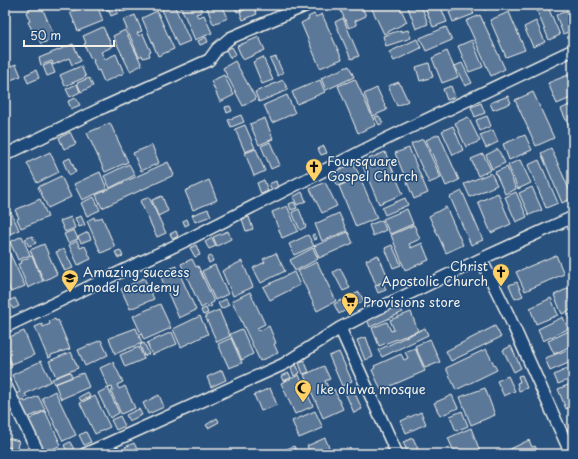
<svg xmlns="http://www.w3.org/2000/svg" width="578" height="459" viewBox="0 0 578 459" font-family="'Playpen Sans',sans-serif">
	<rect width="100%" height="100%" fill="#28517e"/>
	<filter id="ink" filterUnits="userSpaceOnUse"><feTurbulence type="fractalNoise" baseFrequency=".025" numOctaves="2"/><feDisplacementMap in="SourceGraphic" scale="8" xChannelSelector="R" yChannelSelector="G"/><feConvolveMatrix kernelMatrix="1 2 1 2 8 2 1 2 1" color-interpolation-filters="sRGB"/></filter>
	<g filter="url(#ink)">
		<path fill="#5b7899" stroke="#f4f1e8" d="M34,5H41L55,38L41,44L37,35L35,36L28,22L30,21L26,12L30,10L28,7Z
			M82,5H97L103,21L78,31L70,12L83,7Z
			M100,5H115L118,13L111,16L108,9L102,11Z
			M118,5H132L126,7L128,10L123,12L122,10L120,11Z
			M160,5H174L190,41L178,46Z
			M180,5H200L202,12L196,14L198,17L204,15L212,33L195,40Z
			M206,5H222L228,18L213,24Z
			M234,5H253L237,12Z
			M348,5H361L366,16L355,21L357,25L349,28L340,9Z
			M370,5H399L407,22L384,34Z
			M407,5H421L428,24L416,29Z
			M424,5H440L447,22L433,27Z
			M468,5H470L474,14L453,22L449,12Z
			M482,5H494L495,6L484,10Z
			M253,6L257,14L243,20L240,12Z
			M548,7L560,35L549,40L537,11Z
			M569,10L573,19V30L563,34L556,15Z
			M157,11L174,49L158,56L142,18Z
			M509,12L525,50L506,57L490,20Z
			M314,14L316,17L322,14L342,59L320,68L301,23L309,19L308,17Z
			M135,15L142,31L137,33L139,36L143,34L151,52L149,53L150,56L143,58L142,55L139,57L123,20Z
			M480,15L505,69L491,76L466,21Z
			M343,18L359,56L351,59L335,22Z
			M536,21L545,42L533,47L524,27Z
			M103,27L112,46L110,47V48L101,52L105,59L116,54L124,73L104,82L99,70L97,71L93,61H94L93,58L91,59L84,44L86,43L83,36Z
			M446,27L452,40L426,51L420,38Z
			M125,30L142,65L130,71L113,36Z
			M401,30V32L408,30L411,38L386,46L383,36Z
			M206,37L208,42L200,45L198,41Z
			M259,37L265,50L243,60L237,46Z
			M417,39L421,48L394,61L389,52Z
			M472,40L483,67L469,72L458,46Z
			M73,44L81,61L72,65L69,58L53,65L52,61L41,65L39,58Z
			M5,46L9,55L5,57L9,66L5,68Z
			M232,47L236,54L230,58L226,50Z
			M447,51L458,77L442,83L432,58Z
			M263,57L273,80L262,84L253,62Z
			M276,57L283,73L278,76L270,59Z
			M235,61L256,99L243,106L223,68Z
			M51,63L55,73L47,76L43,66Z
			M429,63L433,77L420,81L416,67Z
			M462,63L472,83L465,86L455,66Z
			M16,64L21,76L8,81L10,85L5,88V69Z
			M81,66L86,77L65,86L60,75Z
			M349,66L354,77L326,90L321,78Z
			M36,70L39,78L28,83L25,75Z
			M573,73V97L557,104L548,83Z
			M224,75L234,95L220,102L211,81Z
			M89,78L93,86L81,92L77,83Z
			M355,79L376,125L358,133L338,86Z
			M283,80L288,90L259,102L255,92Z
			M320,80L325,92L297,104L292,92Z
			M399,82L408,101L397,106L388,86Z
			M77,84L80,92L70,97L66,89Z
			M451,86L455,97L447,100L443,89Z
			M377,88L387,110L373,116L364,94Z
			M533,92L554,138L536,146L515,100Z
			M287,95L295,113L272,123L264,105Z
			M508,96L511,103L493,110L490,103Z
			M76,98L80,105L71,109L68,101Z
			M481,103L485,113L475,117L471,107Z
			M573,103V130L571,131L561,109Z
			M230,106L232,111L227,113L225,107Z
			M241,115L244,122L231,127L228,120Z
			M379,116L383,123L379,125L375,117Z
			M487,116L491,126L480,131L476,120Z
			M468,117L480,141L466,147L455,123Z
			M265,118L273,139L259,145L250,124Z
			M110,123L128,162L105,172L87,133Z
			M245,125L255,148L245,152L235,129Z
			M453,126L463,150L453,155L442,131Z
			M493,130L498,142L486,148L480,135Z
			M70,132L76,144L64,149L59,138Z
			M439,134L459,180L446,186L426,140Z
			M525,135L532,150L509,160L503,144Z
			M423,139L441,178L429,183L411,144Z
			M270,142L280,165L271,169L261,146Z
			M152,145L159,163L141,171L133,153Z
			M324,146L327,153L321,155L318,149Z
			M409,148L428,193L414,199L395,153Z
			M551,148L573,198L562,203L541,153Z
			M256,149L265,171L254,176L245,153Z
			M498,149L505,163L492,169L486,155Z
			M50,152L59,172L37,183L27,163Z
			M385,152L403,194L379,204L361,162Z
			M483,154L491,170L478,176L471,159Z
			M70,158L76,172L69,175L63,161Z
			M520,160L531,183L518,189L508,165Z
			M539,160L558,203L546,208L528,165Z
			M168,162L174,175L102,208L96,195Z
			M352,162L359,174L338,186L331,174Z
			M129,164L135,175L110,188L104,176Z
			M507,167L516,189L505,194L495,172Z
			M573,168V181L568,170Z
			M100,172L107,189L82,200L74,184Z
			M491,173L497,185L470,197L464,184Z
			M61,176L71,197L48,208L38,187Z
			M360,177L377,218L356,227L339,186Z
			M209,180L217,200L193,210L185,191Z
			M264,180L268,191L261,194L257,183Z
			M276,181L278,188L272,190L269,184Z
			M325,182L337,206L322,213L310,189Z
			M532,187L542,210L529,215L519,193Z
			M462,191L483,240L471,245L450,197Z
			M302,192L306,201L297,205L293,197Z
			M516,192L527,217L516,222L505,197Z
			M498,193L511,224L491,233L478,202Z
			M162,196L168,211L158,216L152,200Z
			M94,197L100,210L87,216L81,203Z
			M149,197L166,233L157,237L140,201Z
			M405,198L408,205L385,215L382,208Z
			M40,199L48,217L21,228L17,219L19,218L15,210Z
			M294,202L297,208L291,210L289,204Z
			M287,206L298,231L282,238L272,212Z
			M446,207L463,245L446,253L429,216Z
			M208,209L211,216L195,222L192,215Z
			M299,209L306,227L300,230L292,212Z
			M407,209L413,224L390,234L383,219Z
			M11,212L19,230L5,236V215Z
			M339,213L347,231L322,241L315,224Z
			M81,216L85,225L79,227L75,218Z
			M71,217L75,228L65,232L60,221Z
			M94,217L95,220L102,217L115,247L101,253L87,221Z
			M249,217L253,229L246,231L242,219Z
			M187,219L189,224L185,226L183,221Z
			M382,220L386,230L373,236L369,225Z
			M414,225L420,239L409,244L411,248L422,243L429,260L405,270L391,235Z
			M74,230L78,239L68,243L64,234Z
			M176,231L178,236L173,239L170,234Z
			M228,231L231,239L217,246L213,237Z
			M88,232L91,239L81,243L78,237Z
			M348,232L353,243L319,258L314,246Z
			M315,234L317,239L314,240L312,235Z
			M308,235L314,246L294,255L289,244Z
			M22,236L30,255L18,260L10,242Z
			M32,236L36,243L29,246L25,239Z
			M212,238L216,246L209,249L205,242Z
			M77,241L80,248L85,246L91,259L78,265L69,245Z
			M5,243L25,286L11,292L5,278Z
			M44,244L57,274L44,281L30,250Z
			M196,245L200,255L195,257L190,248Z
			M392,245L401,265L393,268L385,248Z
			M313,248L318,259L295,271L290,260Z
			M64,249L73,268L65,271L56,252Z
			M120,250L123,256L118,258L115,252Z
			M276,253L285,271L261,283L253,268L265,262L263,259Z
			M378,255L389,279L376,285L366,260Z
			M556,255L564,274L525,291L516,272Z
			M32,256L43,281L28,288L18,264L22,263L21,261Z
			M211,256L213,261L209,263L207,258Z
			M192,259L196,267L198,266L214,302L210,304L212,306L208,308L207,305L201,308L181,264Z
			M242,261L253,287L233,296L222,271Z
			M317,262L336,301L317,311L298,271Z
			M215,265L228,294L215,300L202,271Z
			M176,266L196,310L179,318L159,273Z
			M340,268L350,288L343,291L333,272Z
			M294,272L300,285L270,300L263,287Z
			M144,278L154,299L130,309L121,289Z
			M383,282L386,290L378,293L375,286Z
			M517,282L523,296L515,299L509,285Z
			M573,286V309L562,314L554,295Z
			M250,292L265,324L257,328L259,331L269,326L276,343L274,344L278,353L260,361L232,301Z
			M359,292L364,301L347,309L343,300Z
			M15,298L19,306L13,309L9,301Z
			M551,298L558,315L536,324L530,308Z
			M226,299L229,305L221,309L218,303Z
			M342,300L346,310L339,314L334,304Z
			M160,304L171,328L144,340L133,316Z
			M400,306L403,312L370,327L367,319Z
			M206,308L208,313L203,315L201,310Z
			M219,310L230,336L217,342L205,316Z
			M411,312L418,331L379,346L372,328L387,322L391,331L394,330L390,320Z
			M573,313V326L568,315Z
			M200,316L208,334L181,347L173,329Z
			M563,317L568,329L543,341L538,329Z
			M55,319L56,321L58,320L70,349L51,355V357L48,358L35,327L42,324L43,327L50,324L49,321Z
			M495,326L501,337L451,361L446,351Z
			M136,328L142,343L115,354L109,338Z
			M425,328L428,335L382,357L378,350Z
			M242,329L253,354L242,360L230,334Z
			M573,329V345L554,354L548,341Z
			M24,331L34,355L12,364L5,347V339Z
			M172,332L177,344L152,355L147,343Z
			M366,337L373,357L365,360L357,340Z
			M231,338L242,363L229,368L218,344Z
			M430,339L440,362L425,368L415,346Z
			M101,340L108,355L85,366L78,350Z
			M144,343L149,354L144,356L140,345Z
			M511,346L521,368L514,372L503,350Z
			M139,347L144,359L125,367L120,355Z
			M415,348L425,371L381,390L372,370L375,368L374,366L401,354L404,360L408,358L405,352Z
			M573,348V361L550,371L545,358Z
			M486,349L497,370L456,390L446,368Z
			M5,351L12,367L5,370Z
			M71,352L78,368L56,377L49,361Z
			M339,352L352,381L342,386L329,356Z
			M304,360L309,372L303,374L299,363Z
			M41,361L51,381L25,394L27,397L18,402L14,395L20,392L12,375Z
			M113,362L123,382L117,385L119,389L125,386L135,408L121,414L111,391L113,390L112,387L109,388L100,368Z
			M296,364L300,373L294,376L290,366Z
			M324,366L330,379L325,381L330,391L334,389L343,409L323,418L304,375Z
			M573,366V378L558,384L554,375Z
			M222,370L226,380L211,387L207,377Z
			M70,372L72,377L54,384L52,379Z
			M83,373L89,387L61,399L55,384Z
			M289,373L291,378L283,381L281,376Z
			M299,375L313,406L295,414L281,383Z
			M522,375L527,388L519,391L517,383L520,382L518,376Z
			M508,376L515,391L504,396L497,381Z
			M573,383V406L566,409L558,389Z
			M352,387L362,409L354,413L344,390Z
			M108,388L119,413L110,418L98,393Z
			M270,388L277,405L261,411L254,395Z
			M485,388L495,415L471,425L460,397Z
			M55,391L76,435L63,441L42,398Z
			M88,392L90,397L81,401L79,397Z
			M159,395L164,407L148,414L143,403Z
			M452,395L458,408L440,416L434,403Z
			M38,396L45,410L27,418L20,402L24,400L25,402Z
			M95,396L110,427L95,434L80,403Z
			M139,409L142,415L129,421L126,415Z
			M45,411L61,445L44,453L28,420Z
			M315,411L323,428L299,438L292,421Z
			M462,411L468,426L456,431L450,416Z
			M421,412L426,424L406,433L401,421Z
			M120,416L125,426L116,430L111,420Z
			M217,418L219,422L208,428L206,425Z
			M471,428L481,454H455L448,438Z
			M573,428V439L569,441L565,431Z
			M86,432L91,442L84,445L79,435Z
			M8,438L19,441L16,450L6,446Z
			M325,438L332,454H311L307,446Z
			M413,438L418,449L408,453L403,442Z
			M529,440L532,447L535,446L539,454H500Z
			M70,442L74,449L67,452L64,445Z
			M134,443L137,449L128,453L125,447Z
			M294,446L298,454H275Z
			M5,447L24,454H5Z"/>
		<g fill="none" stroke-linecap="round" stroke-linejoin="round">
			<g stroke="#f4f1e8" stroke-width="14">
				<path id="street" d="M5,155L104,107L209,60L217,49L230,38L307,5
					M481,259L508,314L571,454
					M5,327L183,242L388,138L573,50
					M340,328L397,454
					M5,384L39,454
					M85,454L284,364L340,328L369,313L481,259L573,217"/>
			</g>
			<use href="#street" stroke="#1f4a7a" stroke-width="11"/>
		</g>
	</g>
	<defs>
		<g id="church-pin" transform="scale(0.9)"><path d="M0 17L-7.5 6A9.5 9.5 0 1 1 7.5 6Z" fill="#ffd166" stroke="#1f4a7a"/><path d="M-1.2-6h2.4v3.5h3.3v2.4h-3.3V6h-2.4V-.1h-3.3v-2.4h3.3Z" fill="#111"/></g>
		<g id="school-pin" transform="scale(0.9)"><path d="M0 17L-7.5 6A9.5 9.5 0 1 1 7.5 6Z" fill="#ffd166" stroke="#1f4a7a"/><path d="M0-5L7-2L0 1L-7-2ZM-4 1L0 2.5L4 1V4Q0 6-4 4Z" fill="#111"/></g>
		<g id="supermarket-pin" transform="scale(0.9)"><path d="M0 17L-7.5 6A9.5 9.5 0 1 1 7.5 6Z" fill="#ffd166" stroke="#1f4a7a"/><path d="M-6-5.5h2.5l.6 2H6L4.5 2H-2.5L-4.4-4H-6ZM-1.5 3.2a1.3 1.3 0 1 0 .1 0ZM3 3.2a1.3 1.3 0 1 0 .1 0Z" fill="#111"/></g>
		<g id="mosque-pin" transform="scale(0.9)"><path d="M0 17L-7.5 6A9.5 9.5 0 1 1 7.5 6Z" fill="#ffd166" stroke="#1f4a7a"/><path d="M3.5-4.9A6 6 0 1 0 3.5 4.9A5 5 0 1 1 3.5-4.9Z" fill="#111"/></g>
	</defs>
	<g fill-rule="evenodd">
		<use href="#church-pin" x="314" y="167"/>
		<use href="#church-pin" x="501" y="272"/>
		<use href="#school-pin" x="70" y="278"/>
		<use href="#supermarket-pin" x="350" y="301"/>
		<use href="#mosque-pin" x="303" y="388"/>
	</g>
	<g text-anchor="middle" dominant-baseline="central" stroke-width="3" stroke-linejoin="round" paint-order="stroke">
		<g font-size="13" fill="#f4f1e8" stroke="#1f4a7a" text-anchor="start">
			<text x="327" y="160">Foursquare<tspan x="327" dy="15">Gospel Church</tspan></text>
			<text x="488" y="265" text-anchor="end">Christ<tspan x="488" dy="15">Apostolic Church</tspan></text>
			<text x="83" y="271">Amazing success<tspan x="83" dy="15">model academy</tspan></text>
			<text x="363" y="301">Provisions store</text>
			<text x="316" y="388">Ike oluwa mosque</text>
		</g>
	</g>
	<rect width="578" height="459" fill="none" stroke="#1f4a7a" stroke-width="20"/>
	<rect x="10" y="10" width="558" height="439" fill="none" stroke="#f4f1e8" stroke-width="1.5" filter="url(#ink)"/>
	<path d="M24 40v6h90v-6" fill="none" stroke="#f4f1e8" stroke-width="2"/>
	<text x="30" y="40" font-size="12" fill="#f4f1e8" stroke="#1f4a7a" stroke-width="3" paint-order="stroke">50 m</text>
</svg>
